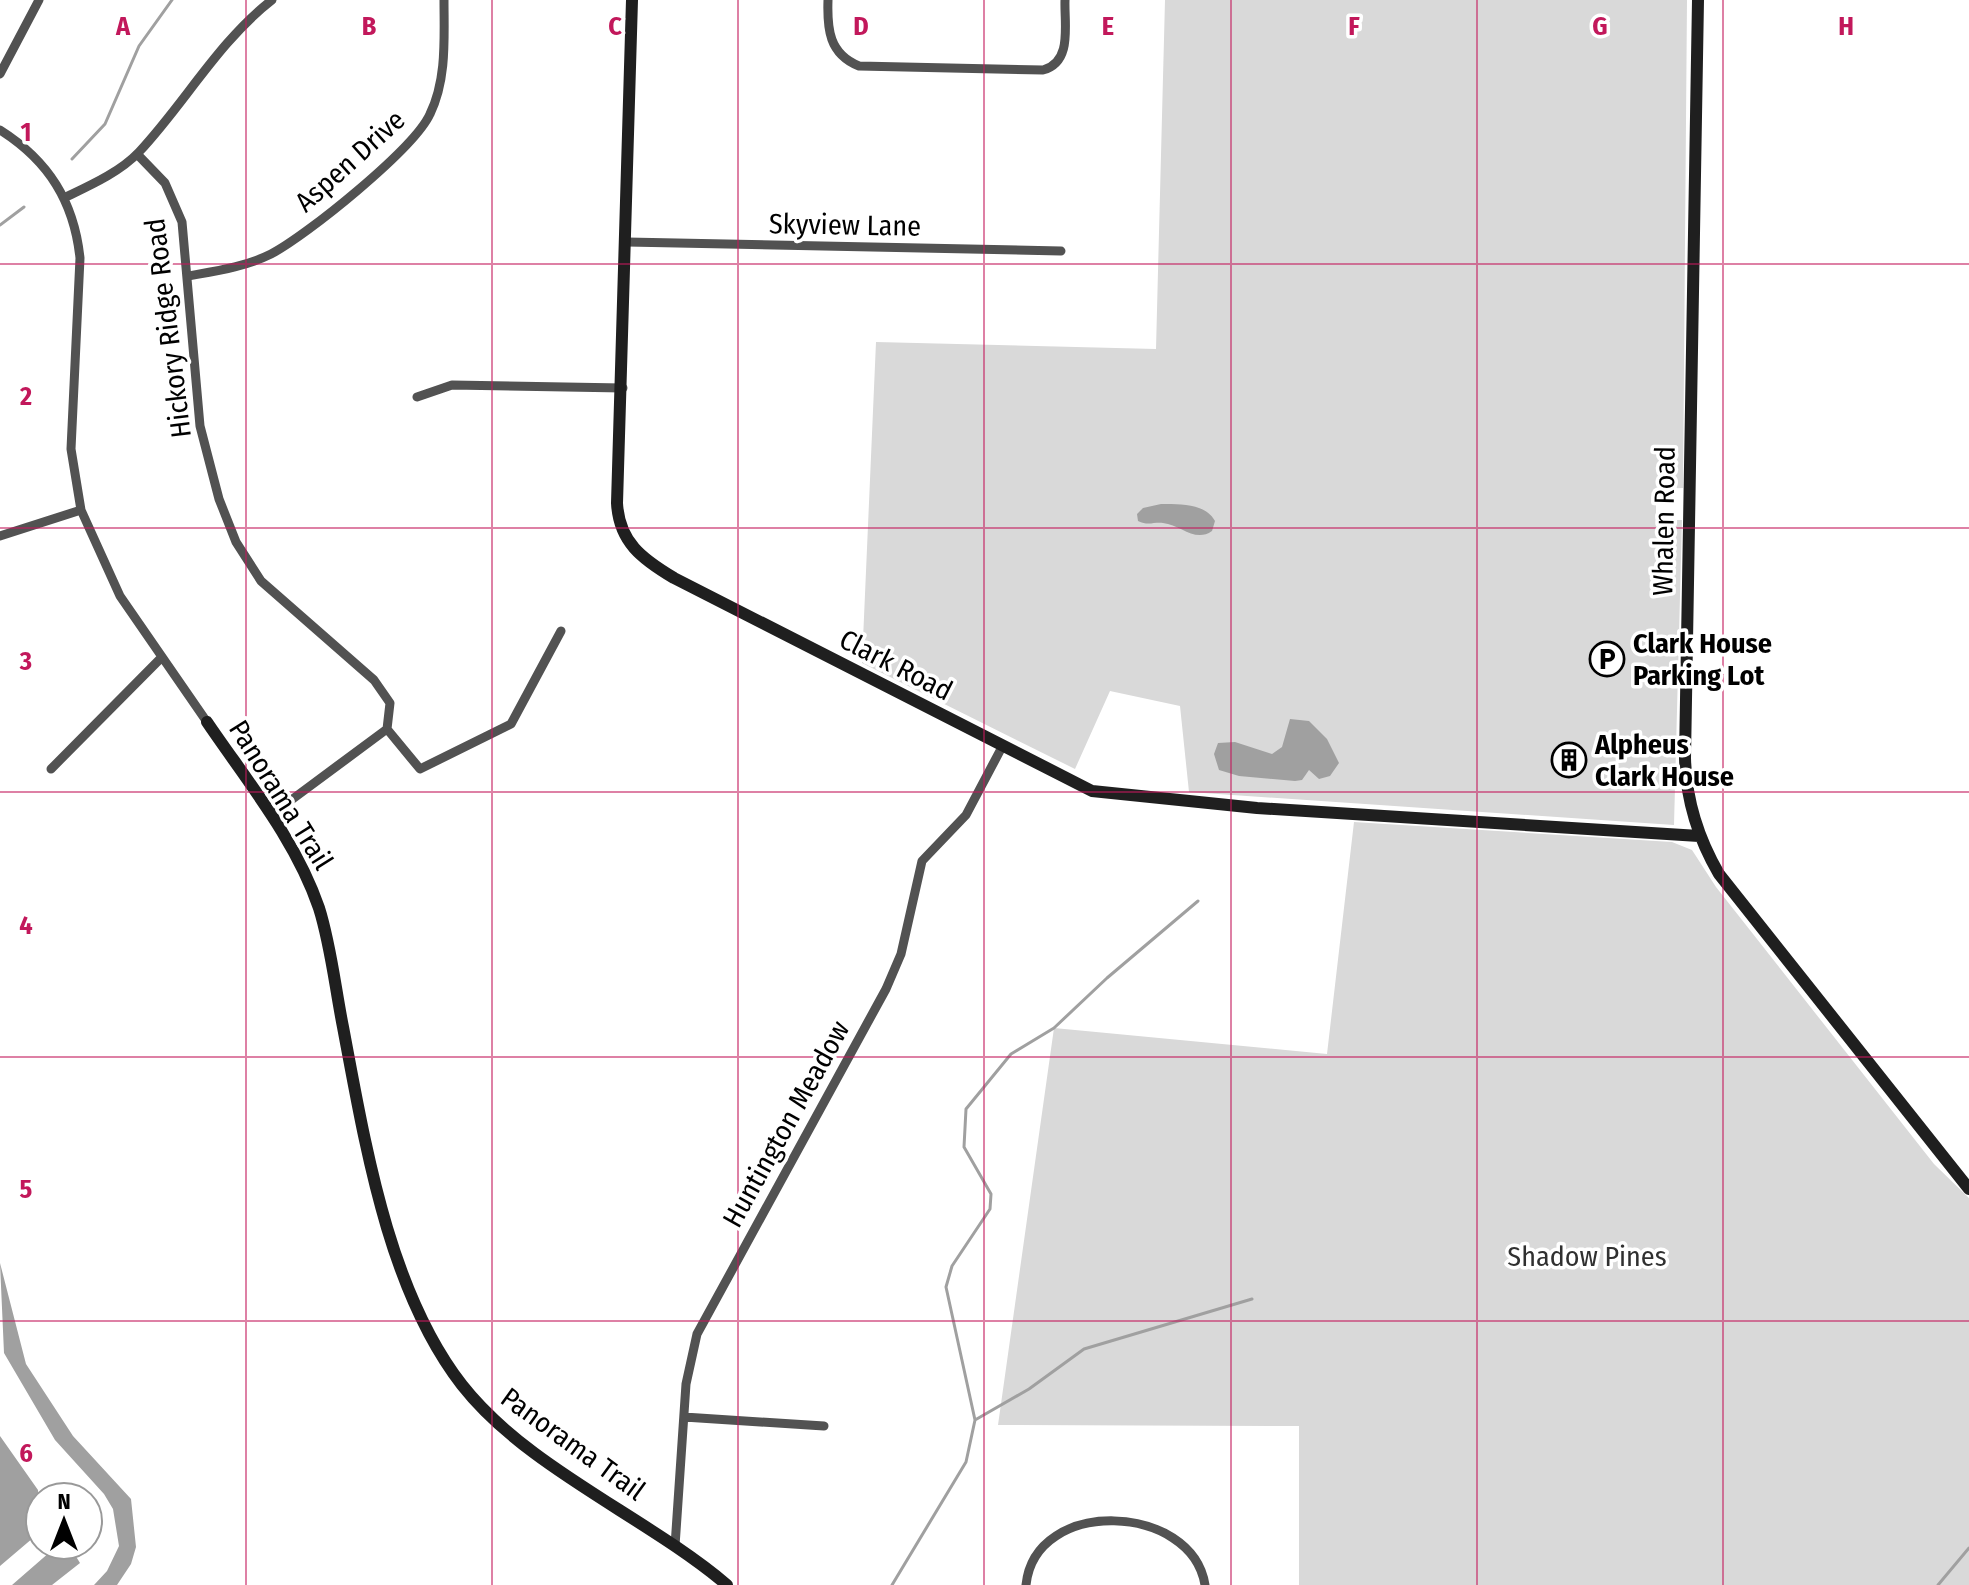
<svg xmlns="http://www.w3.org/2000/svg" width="1969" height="1585" viewBox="0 0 1969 1585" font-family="'Fira Sans Condensed',sans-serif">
	<rect width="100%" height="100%" fill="#fff"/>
	<path fill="#d9d9d9" d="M1165,0H1687L1683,488L1656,489V520H1682L1674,825L1189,792L1180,706L1110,691L1075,769L862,663L876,342L1156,349Z
		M1354,822L1672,842L1692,850L1716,887L1934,1164L1969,1198V1585H1299V1426L998,1425L1054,1028L1327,1054Z"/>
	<path fill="#a0a0a0" d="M1161,504C1180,504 1205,503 1215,521L1212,531C1195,543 1181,525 1163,523C1153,522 1148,526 1138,521L1137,514L1143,508Z
		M1290,719L1309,721L1327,739L1339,763L1330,776L1319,779L1309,770L1302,780L1295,781L1239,776L1219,770L1214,754L1218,743L1235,742L1272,754L1282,747Z
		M0,1263L26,1364L73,1436L131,1499L136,1547L131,1564L117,1585H94L107,1571L119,1546L113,1509L104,1494L55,1440L4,1353Z
		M0,1436L38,1490L40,1532L0,1566Z
		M58,1545H69L80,1563L52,1585H12Z"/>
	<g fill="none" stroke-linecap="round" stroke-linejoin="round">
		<path stroke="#a0a0a0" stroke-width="3" d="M72,159L105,124L139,46L172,0
			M0,225L24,207
			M975,1420L1029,1389L1084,1349L1252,1299
			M892,1585L966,1462L975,1420L946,1287L952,1266L990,1209L991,1194L964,1147L966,1109L1011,1054L1054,1028L1107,978L1198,901
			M1938,1585L1969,1548"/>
		<path stroke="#525252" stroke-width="9" d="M828,0C827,29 829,54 859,66L1043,70C1073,62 1064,24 1065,0
			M0,74L39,0
			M0,130C49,161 74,202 80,258L71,449L81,510L120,596L207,722
			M137,154L165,183L182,222L200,426L219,499L236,542L261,581L374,680L390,703L387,729L271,815
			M66,197C91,185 120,172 139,152C185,103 218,42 272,0
			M627,242L1061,251
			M188,276C216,271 245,267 271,254C306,236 414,149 430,114C447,79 444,38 444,0
			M417,397L452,385L623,388
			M0,536L81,510
			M387,729L420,769L511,724L561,631
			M51,769L162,657
			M684,1417L824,1426
			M675,1546L686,1384L697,1334L886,989L901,954L922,861L966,815L1002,747
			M1026,1585C1035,1496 1192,1503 1205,1585"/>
		<path stroke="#1f1f1f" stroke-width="12" d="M632,0L617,503C619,542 642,559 674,578L1092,791L1257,808L1699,836
			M1698,0L1685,758C1686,800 1698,838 1719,874L1969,1189
			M207,722C247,781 296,840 319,908C331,946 335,987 343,1027C365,1143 388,1290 462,1385C527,1468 647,1517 727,1585"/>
	</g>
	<path fill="none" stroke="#c2185b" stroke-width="2" stroke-opacity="0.55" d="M246,0V1585M492,0V1585M738,0V1585M984,0V1585M1231,0V1585M1477,0V1585M1723,0V1585M0,264H1969M0,528H1969M0,792H1969M0,1057H1969M0,1321H1969"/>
	<defs>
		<g id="parking-ring" transform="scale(1.8)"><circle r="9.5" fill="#fff" stroke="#000" stroke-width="1.5"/><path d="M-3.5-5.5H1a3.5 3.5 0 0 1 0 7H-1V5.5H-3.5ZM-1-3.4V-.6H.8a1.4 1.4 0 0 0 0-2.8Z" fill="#000"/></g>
		<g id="building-ring" transform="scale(1.8)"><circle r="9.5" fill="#fff" stroke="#000" stroke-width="1.5"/><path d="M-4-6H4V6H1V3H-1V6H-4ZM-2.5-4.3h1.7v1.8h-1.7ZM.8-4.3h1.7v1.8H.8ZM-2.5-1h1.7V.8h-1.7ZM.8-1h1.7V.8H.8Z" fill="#000"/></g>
	</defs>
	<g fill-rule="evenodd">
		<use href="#parking-ring" x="1607" y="659"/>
		<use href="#building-ring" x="1569" y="760"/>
	</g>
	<g text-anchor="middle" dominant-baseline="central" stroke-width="7" stroke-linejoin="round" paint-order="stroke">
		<g font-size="28" fill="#000" stroke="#fff">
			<text transform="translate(350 161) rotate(-42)">Aspen Drive</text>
			<text transform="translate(845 225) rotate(1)">Skyview Lane</text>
			<text transform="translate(168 328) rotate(-97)">Hickory Ridge Road</text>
			<text transform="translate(1664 521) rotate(-89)">Whalen Road</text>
			<text transform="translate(896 665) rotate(27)">Clark Road</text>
			<text transform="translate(281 795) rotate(58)">Panorama Trail</text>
			<text transform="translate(786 1124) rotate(-61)">Huntington Meadow</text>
			<text transform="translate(573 1444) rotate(36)">Panorama Trail</text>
		</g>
		<g font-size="28" font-weight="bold" fill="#000" stroke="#fff" text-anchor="start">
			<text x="1633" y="643">Clark House<tspan x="1633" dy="32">Parking Lot</tspan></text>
			<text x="1595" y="744">Alpheus<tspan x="1595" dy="32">Clark House</tspan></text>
		</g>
		<g font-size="28" fill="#303030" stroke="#fff">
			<text x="1587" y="1256">Shadow Pines</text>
		</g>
	</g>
	<g font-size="26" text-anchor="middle" font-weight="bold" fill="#c2185b" stroke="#fff" stroke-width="7" stroke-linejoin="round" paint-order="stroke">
		<text x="123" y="35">A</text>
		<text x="369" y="35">B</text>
		<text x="615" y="35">C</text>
		<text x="861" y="35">D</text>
		<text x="1108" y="35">E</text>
		<text x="1354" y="35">F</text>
		<text x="1600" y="35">G</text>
		<text x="1846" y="35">H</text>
		<text x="26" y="141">1</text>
		<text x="26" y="405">2</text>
		<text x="26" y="670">3</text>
		<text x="26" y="934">4</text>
		<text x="26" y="1198">5</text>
		<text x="26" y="1462">6</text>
	</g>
	<g transform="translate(64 1521)"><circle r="38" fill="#ffffff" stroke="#999999" stroke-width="2"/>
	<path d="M0-6L14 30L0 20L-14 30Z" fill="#000000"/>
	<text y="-12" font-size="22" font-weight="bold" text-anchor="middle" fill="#000000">N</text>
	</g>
</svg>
